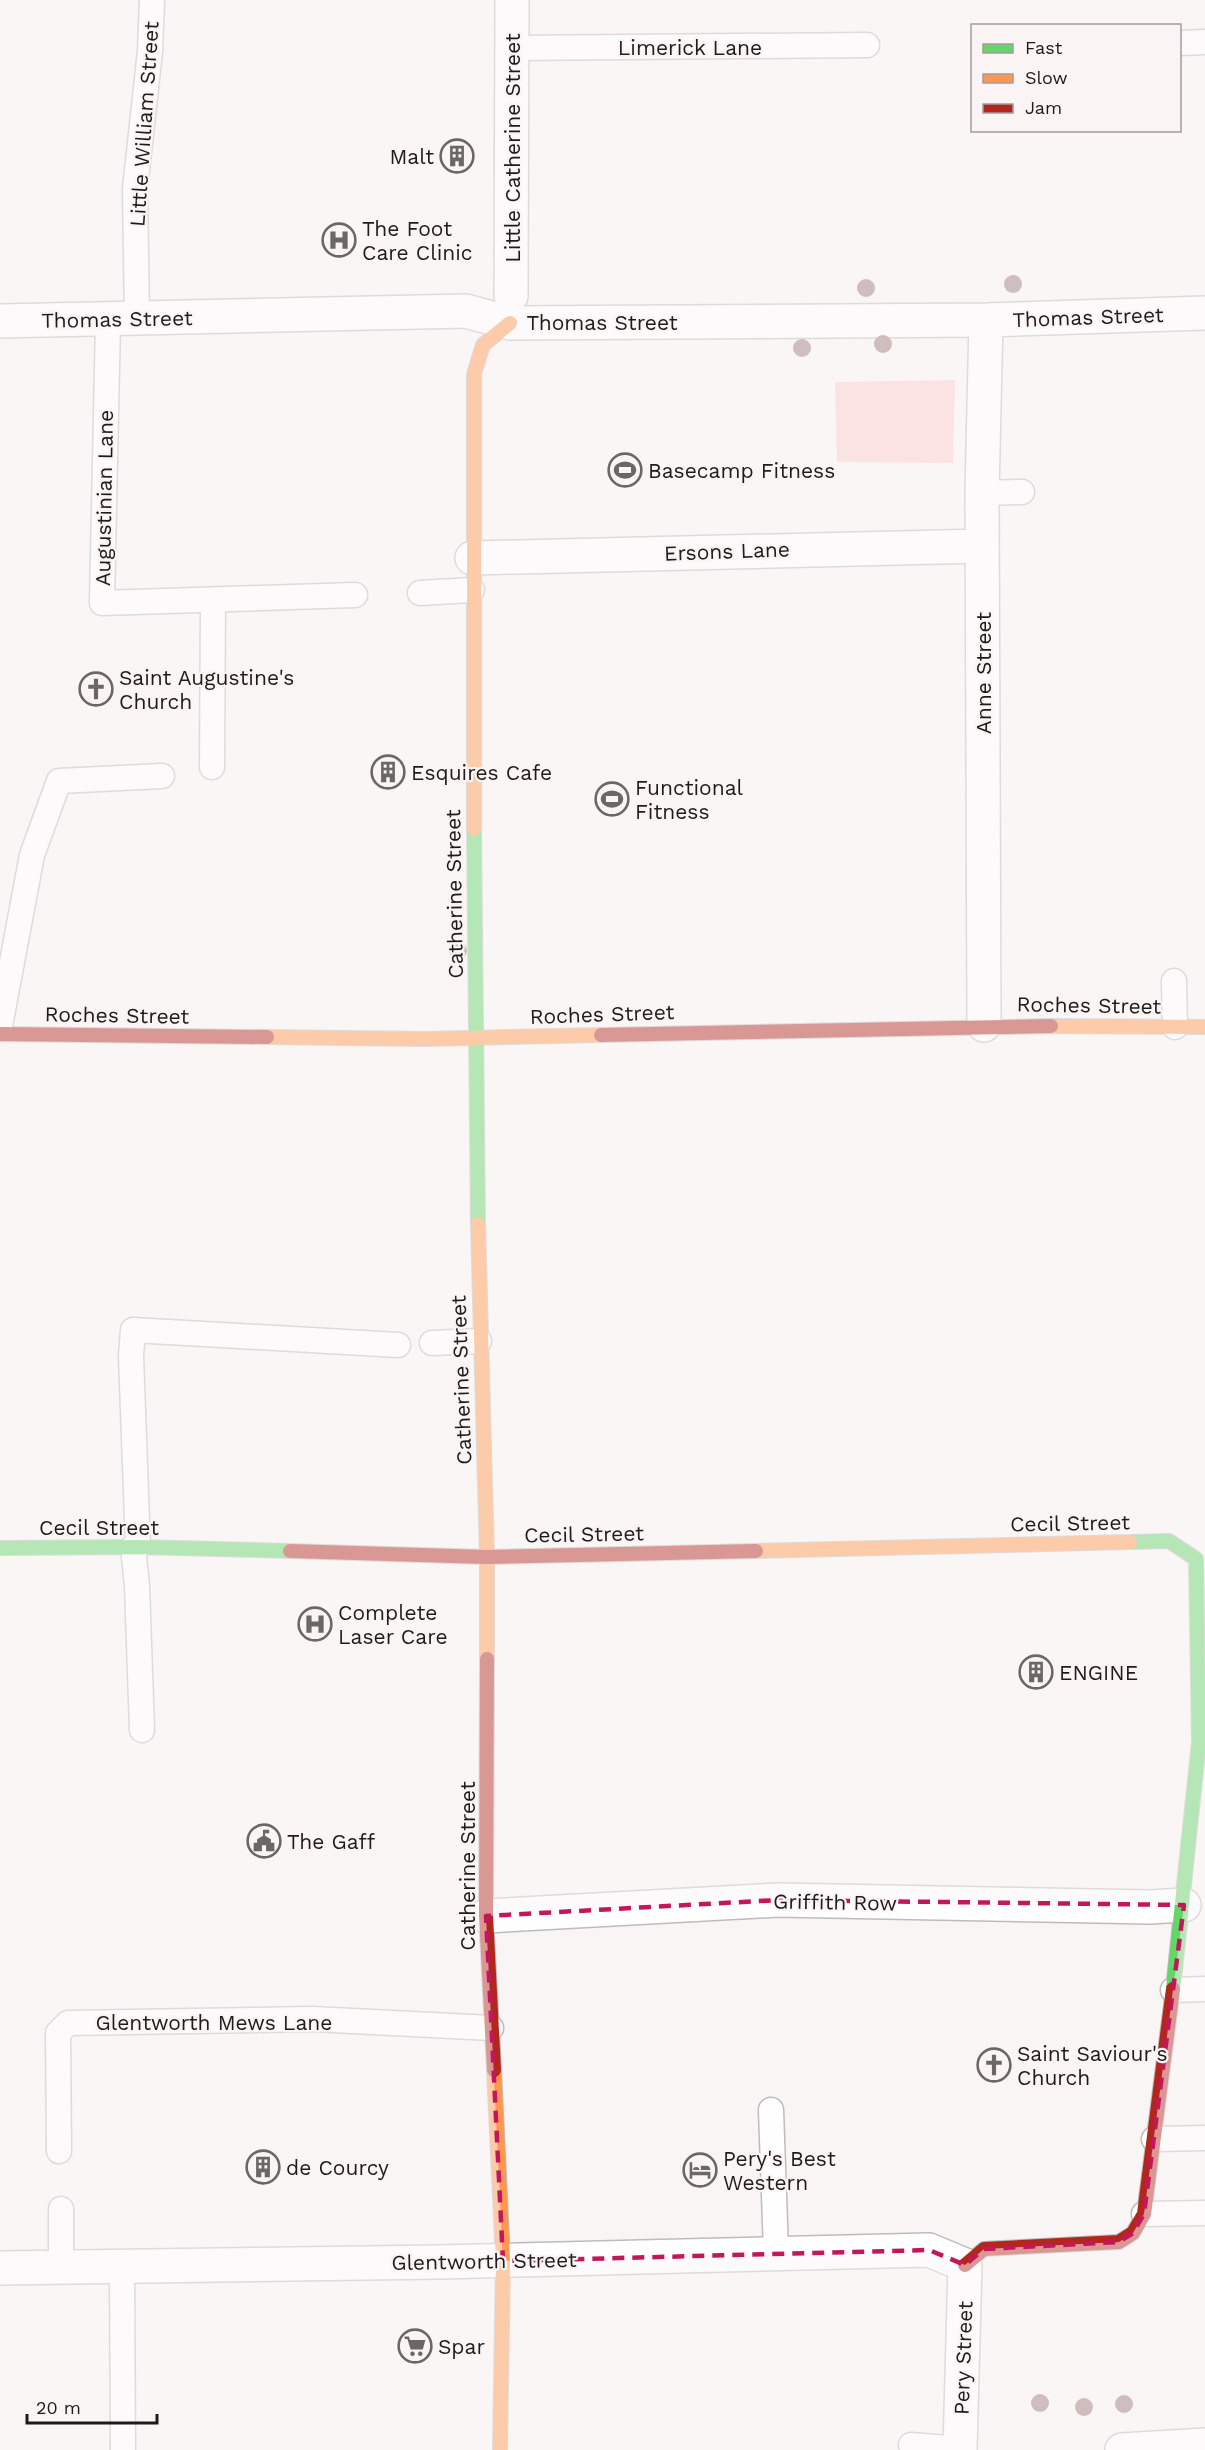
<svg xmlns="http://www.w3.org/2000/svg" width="1205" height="2450" viewBox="0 0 1205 2450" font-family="'Work Sans',sans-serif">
	<rect width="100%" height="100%" fill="#faf5f5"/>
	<path fill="#fdcdcd" d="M955,380L953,463L837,462L835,382Z"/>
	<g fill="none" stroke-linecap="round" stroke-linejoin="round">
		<g stroke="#bebbbb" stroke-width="27">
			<path id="lane" d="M1180,43L1205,42
				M513,48L867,45
				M137,319L135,189L150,51L152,0
				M108,320L102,603L355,595
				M982,493L1022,492
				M420,593L472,590
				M212,767L213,600
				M1174,981L1175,1027
				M0,1026L32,855L59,781L162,776
				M432,1343L479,1341
				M133,1547L137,1586L142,1730
				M138,1547L131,1356L133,1330L398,1345
				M1173,1990L1205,1989
				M771,2110L776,2252
				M1154,2139L1205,2138
				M59,2151L58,2033L68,2023L313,2019L491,2028
				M1144,2214L1205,2213
				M61,2267V2209
				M122,2267L123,2450
				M911,2445L960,2449"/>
		</g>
		<g stroke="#bebbbb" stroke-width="36">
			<path id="street" d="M511,296L512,0
				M0,321L466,311L510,323L986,320L1205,313
				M472,558L982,546
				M984,1025L982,493L986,320
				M486,1916L778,1900L1150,1907L1184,1905
				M0,2268L440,2262L929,2250L965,2265L960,2450
				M1122,2450L1205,2445"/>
		</g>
		<g stroke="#bebbbb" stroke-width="16">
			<path id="fast" d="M474,829L478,1224
				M1130,1542L1169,1541L1196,1559L1199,1742L1173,1989
				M0,1548L138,1547L290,1551"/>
		</g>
		<g stroke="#bebbbb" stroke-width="16">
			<path id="slow" d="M474,829V374L483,345L510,323
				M1051,1026L1205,1027
				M267,1037L425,1039L601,1035
				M478,1224L487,1557V1659
				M756,1551L1130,1542
				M494,2070L503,2261L500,2450"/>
		</g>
		<g stroke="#bebbbb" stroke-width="16">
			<path id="jam" d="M0,1034L267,1037
				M601,1035L1051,1026
				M290,1551L487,1557L756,1551
				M487,1659L486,1916L494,2070
				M965,2265L984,2249L1119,2242L1133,2233L1144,2214L1173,1989"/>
		</g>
		<use href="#lane" stroke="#fefefe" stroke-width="24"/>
		<use href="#street" stroke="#fefefe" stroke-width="33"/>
		<use href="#fast" stroke="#63d668" stroke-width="14"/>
		<use href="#slow" stroke="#ff974d" stroke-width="14"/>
		<use href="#jam" stroke="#b3261e" stroke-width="14"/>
	</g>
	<g fill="#9d787b">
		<circle cx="1013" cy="284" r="9"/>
		<circle cx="866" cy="288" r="9"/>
		<circle cx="883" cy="344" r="9"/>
		<circle cx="802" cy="348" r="9"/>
		<circle cx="458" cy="951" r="9"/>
		<circle cx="1040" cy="2403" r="9"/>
		<circle cx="1124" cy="2404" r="9"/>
		<circle cx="1084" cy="2407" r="9"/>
	</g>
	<path d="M0 0H1205V2450H0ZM778,1900L1184,1905L1144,2214L1133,2233L1119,2242L984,2249L965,2265L929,2250L503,2261L486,1916Z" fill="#faf5f5" fill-opacity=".55" fill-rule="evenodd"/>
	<path fill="none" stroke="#c2185b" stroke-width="4.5" stroke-dasharray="12 8" stroke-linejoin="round" d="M778,1900L1184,1905L1144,2214L1133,2233L1119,2242L984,2249L965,2265L929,2250L503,2261L486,1916Z"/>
	<defs>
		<g id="building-ring" transform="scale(1.725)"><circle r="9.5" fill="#fbf4f4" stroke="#6a6767" stroke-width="1.5"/><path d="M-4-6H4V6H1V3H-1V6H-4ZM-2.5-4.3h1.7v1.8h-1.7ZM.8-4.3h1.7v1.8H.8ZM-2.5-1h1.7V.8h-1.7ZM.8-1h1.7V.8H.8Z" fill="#6a6767"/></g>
		<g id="hospital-ring" transform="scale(1.725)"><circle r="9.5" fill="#fbf4f4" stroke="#6a6767" stroke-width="1.5"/><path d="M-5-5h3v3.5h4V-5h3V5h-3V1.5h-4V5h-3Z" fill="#6a6767"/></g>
		<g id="stadium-ring" transform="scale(1.725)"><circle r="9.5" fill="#fbf4f4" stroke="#6a6767" stroke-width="1.5"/><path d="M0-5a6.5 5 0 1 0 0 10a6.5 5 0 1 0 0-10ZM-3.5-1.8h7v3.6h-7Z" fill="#6a6767"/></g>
		<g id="church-ring" transform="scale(1.725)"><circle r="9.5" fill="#fbf4f4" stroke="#6a6767" stroke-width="1.5"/><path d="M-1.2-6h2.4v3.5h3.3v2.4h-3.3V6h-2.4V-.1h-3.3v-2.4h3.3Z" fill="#6a6767"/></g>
		<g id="civic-ring" transform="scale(1.725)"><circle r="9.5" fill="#fbf4f4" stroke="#6a6767" stroke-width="1.5"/><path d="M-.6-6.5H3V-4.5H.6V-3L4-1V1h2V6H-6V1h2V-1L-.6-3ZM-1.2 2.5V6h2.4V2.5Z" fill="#6a6767"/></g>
		<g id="hotel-ring" transform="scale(1.725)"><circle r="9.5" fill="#fbf4f4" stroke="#6a6767" stroke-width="1.5"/><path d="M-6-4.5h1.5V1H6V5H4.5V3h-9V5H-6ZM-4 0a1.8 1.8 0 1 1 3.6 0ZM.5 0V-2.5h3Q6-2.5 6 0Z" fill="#6a6767"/></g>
		<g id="supermarket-ring" transform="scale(1.725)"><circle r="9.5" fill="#fbf4f4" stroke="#6a6767" stroke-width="1.5"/><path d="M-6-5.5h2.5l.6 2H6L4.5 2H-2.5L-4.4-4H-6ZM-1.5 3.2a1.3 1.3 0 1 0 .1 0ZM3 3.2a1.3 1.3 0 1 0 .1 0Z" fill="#6a6767"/></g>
	</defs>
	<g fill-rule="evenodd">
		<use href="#building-ring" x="457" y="156"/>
		<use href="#hospital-ring" x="339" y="240"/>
		<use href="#stadium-ring" x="625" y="470"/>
		<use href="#church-ring" x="96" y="689"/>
		<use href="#building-ring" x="388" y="772"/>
		<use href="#stadium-ring" x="612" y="799"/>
		<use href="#hospital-ring" x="315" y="1624"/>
		<use href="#building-ring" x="1036" y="1672"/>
		<use href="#civic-ring" x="264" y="1841"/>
		<use href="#church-ring" x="994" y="2065"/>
		<use href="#building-ring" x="263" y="2167"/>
		<use href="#hotel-ring" x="700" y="2170"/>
		<use href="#supermarket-ring" x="415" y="2346"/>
	</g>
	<g text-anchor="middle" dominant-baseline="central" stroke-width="4.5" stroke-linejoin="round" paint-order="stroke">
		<g font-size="21" fill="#1d1b1b" stroke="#fbf4f4">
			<text x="690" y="47">Limerick Lane</text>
			<text transform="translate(144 124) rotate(-86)">Little William Street</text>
			<text transform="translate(512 148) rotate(-90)">Little Catherine Street</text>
			<text transform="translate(1088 317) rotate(-2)">Thomas Street</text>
			<text transform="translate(117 319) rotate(-1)">Thomas Street</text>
			<text x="602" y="322">Thomas Street</text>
			<text transform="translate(104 498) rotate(-89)">Augustinian Lane</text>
			<text transform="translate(727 551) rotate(-2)">Ersons Lane</text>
			<text transform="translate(983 673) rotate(-90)">Anne Street</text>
			<text transform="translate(454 894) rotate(-91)">Catherine Street</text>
			<text transform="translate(1089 1005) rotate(1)">Roches Street</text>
			<text transform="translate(602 1014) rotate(-2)">Roches Street</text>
			<text transform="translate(117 1015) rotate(1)">Roches Street</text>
			<text transform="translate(461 1380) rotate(-92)">Catherine Street</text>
			<text transform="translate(1070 1523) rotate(-1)">Cecil Street</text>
			<text x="99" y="1527">Cecil Street</text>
			<text transform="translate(584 1534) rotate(-1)">Cecil Street</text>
			<text transform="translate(467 1866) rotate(-90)">Catherine Street</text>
			<text transform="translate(835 1902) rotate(1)">Griffith Row</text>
			<text x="214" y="2022">Glentworth Mews Lane</text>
			<text transform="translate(484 2261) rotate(-1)">Glentworth Street</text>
			<text transform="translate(963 2358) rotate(-88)">Pery Street</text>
		</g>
		<g font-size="21" fill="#1d1b1b" stroke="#fbf4f4" text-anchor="start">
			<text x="434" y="156" text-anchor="end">Malt</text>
			<text x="362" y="228">The Foot<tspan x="362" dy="24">Care Clinic</tspan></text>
			<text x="648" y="470">Basecamp Fitness</text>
			<text x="119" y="677">Saint Augustine's<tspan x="119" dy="24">Church</tspan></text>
			<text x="411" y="772">Esquires Cafe</text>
			<text x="635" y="787">Functional<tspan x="635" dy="24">Fitness</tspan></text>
			<text x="338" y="1612">Complete<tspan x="338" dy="24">Laser Care</tspan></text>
			<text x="1059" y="1672">ENGINE</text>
			<text x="287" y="1841">The Gaff</text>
			<text x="1017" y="2053">Saint Saviour's<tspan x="1017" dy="24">Church</tspan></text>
			<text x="723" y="2158">Pery's Best<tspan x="723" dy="24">Western</tspan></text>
			<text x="286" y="2167">de Courcy</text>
			<text x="438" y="2346">Spar</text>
		</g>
	</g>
	<rect x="971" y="24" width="210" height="108" fill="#fbf4f4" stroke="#a29d9d" stroke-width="1.5"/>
	<rect x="983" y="44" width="30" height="9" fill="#63d668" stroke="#a29d9d" stroke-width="1.5"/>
	<text x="1025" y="54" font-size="18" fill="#1d1b1b">Fast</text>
	<rect x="983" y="74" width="30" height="9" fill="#ff974d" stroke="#a29d9d" stroke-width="1.5"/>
	<text x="1025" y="84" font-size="18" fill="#1d1b1b">Slow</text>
	<rect x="983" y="104" width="30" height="9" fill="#b3261e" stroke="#a29d9d" stroke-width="1.5"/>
	<text x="1025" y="114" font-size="18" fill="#1d1b1b">Jam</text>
	<path d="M27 2414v9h130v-9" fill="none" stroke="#1d1b1b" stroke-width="3"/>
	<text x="36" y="2414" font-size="18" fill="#1d1b1b" stroke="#fbf4f4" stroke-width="4.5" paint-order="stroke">20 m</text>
</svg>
